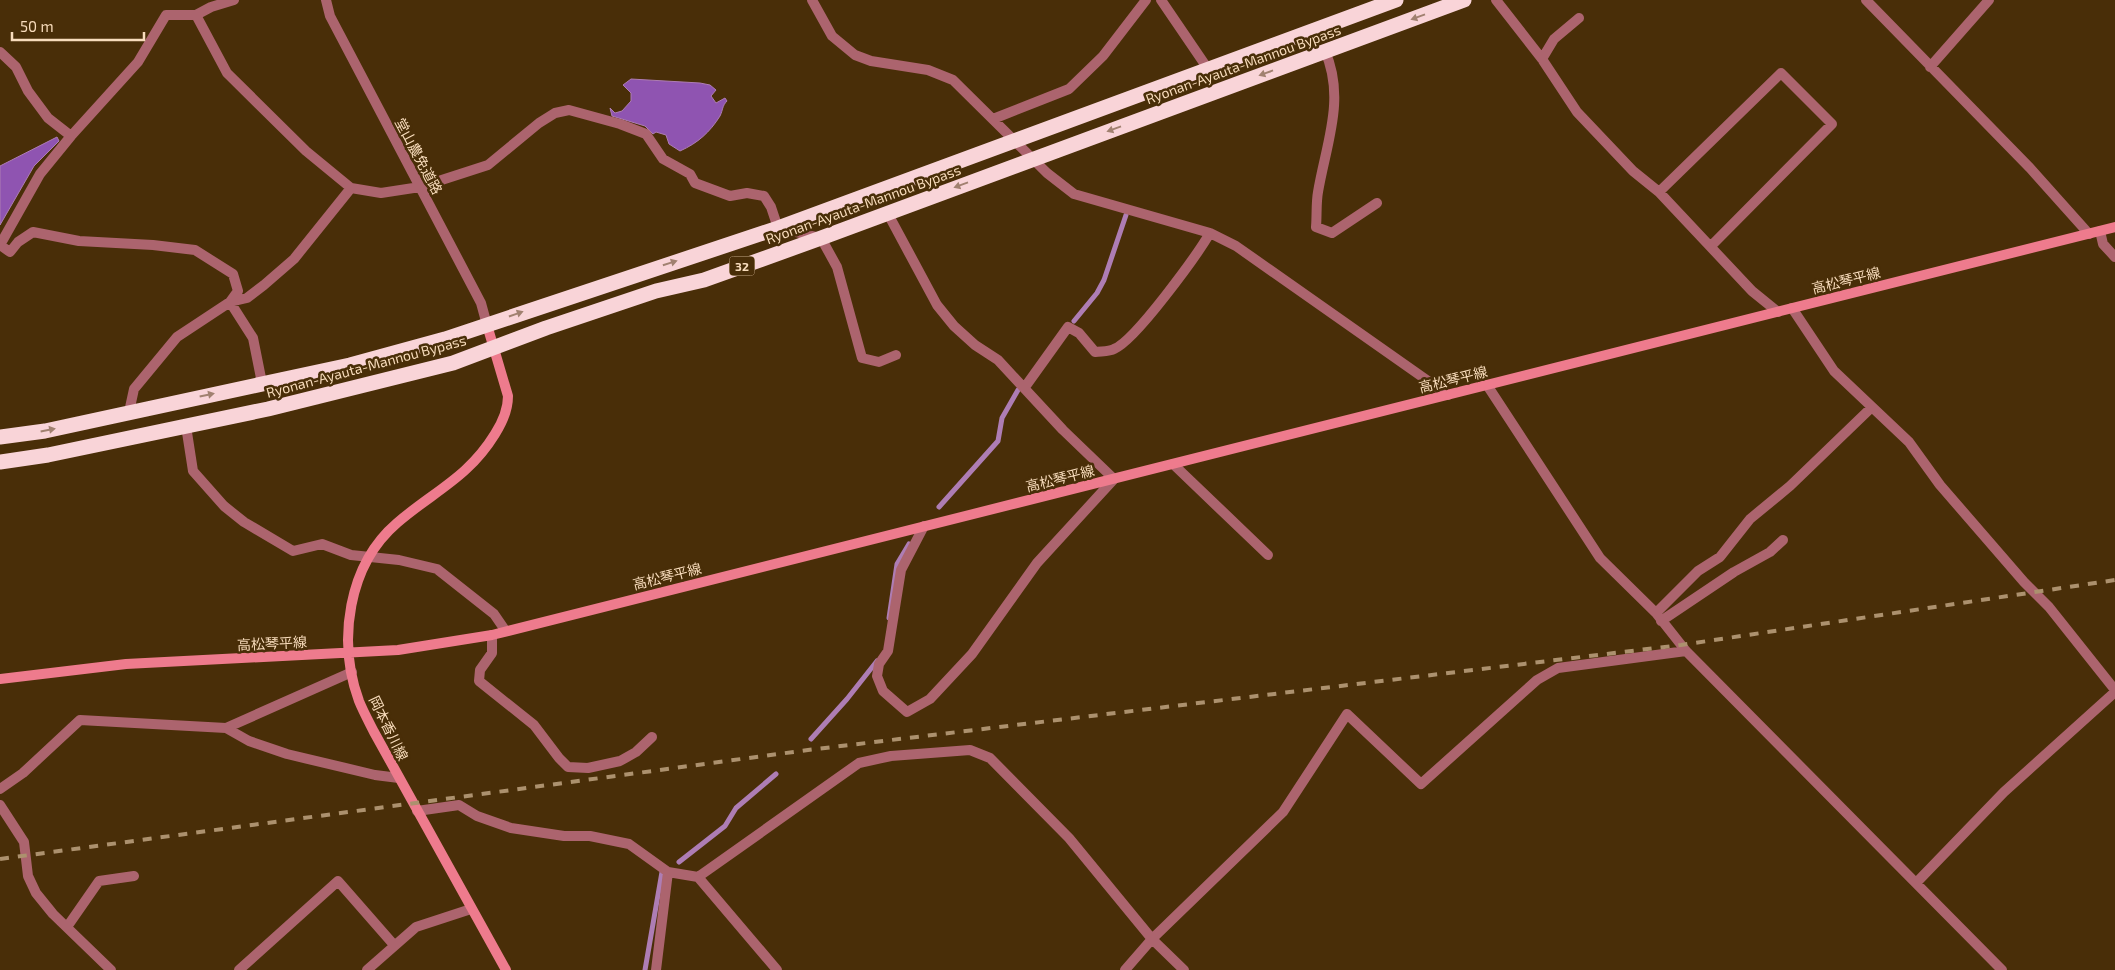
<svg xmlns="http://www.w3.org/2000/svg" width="2115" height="970" viewBox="0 0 2115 970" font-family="'Exo 2','Noto Sans JP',sans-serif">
	<rect width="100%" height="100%" fill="#492e08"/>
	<path fill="#8f54b1" stroke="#ae7db4" d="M631,79L700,83L710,85L716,90L711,96L716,103L725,98L727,101C722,106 723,110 720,116C710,132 698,143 680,151L669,144L666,135L656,132L653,134L645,126L612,116L610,108L615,113L622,111L631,101V93L623,85Z
		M57,137L59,141L34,166L0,225V166Z"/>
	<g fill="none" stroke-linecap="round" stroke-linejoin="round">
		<path stroke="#ae7db4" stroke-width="5" d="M1074,321L1097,293L1104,280L1126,215
			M939,507L998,441L1002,418L1018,390
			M889,618L897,564L909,544
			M811,739L847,699L877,661
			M679,862L725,826L736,808L776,774
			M645,970L662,872"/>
		<path stroke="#ac646e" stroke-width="10" d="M326,0L330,16L481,303L487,325
			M812,0L832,36L855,55L871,61L928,70L953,80L1047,173L1074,194L1210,233L1236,246L1448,395
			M1161,0L1208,69
			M1496,0L1542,59L1577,112L1633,171L1659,192L1752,291L1778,312
			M1866,0L2030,168L2089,234
			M196,15L227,73L306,151L351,188L381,193L420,187L488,165L539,123L555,113L569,110L620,124L646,134L663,159L690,174L695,183L730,196L747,193L764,196L771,207L778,228L821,238L837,267L862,358L879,362L896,355
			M1325,51C1346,99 1326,144 1318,192C1316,203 1317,215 1316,227L1332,233L1377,203
			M0,52L16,67L28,91L48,118L71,136L138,62L166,15H196L211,7L234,0
			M1542,59L1554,39L1579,18
			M1930,67L1989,0
			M993,119L1069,89L1103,56L1146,0
			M71,136L40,174L0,245L10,252L18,242L33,232L79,241L153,245L195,250L233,274L238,291L230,302L253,338L262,383
			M1659,192L1781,73L1832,124L1711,246
			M887,212L937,305L954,326L975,345L998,360L1063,430L1114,479L1037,563L972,654L930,699L907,712L883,691L877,676L879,664L888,651L901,570L924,526
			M2100,231L2103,244L2115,257
			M1792,308L1834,371L1909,442L1940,485L2024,582L2049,607L2115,690
			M1487,385L1600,558L1656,613L1686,651L2002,970
			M1025,387L1068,327L1079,333L1095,352C1101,351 1109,352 1114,349C1135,341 1197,255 1210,233
			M129,412L134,389L177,337L230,302L247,298L264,285L294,259L351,188
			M186,426L193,471L224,506L244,522L293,551L322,544L351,555L399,560L437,569L494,614L505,630
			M1173,464L1268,555
			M1656,613L1698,571L1720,557L1750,519L1790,486L1872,407
			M1661,621L1734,572L1770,552L1783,540
			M492,635V653L480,670L479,681L534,725L559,758L568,767L588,768L620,761L636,752L652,737
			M226,728L352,672
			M0,789L23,773L80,720L226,728L249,741L287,754L375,775L399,778
			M0,805L24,842L28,876L36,893L53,914L111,970
			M417,811L459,805L477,816L511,828L564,836H590L629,844L668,872L698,877L859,763L891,756L970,750L990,758L1069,838L1152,939L1184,970
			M698,877L777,970
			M1917,882L2004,792L2115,692
			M67,927L99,881L134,876
			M239,970L338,881L394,945
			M367,970L416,927L471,909
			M656,970L668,872
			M1125,970L1152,939L1283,812L1347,714L1421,784L1537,680L1558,668L1686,651"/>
		<path stroke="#ee7b8d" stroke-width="10" d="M487,325L508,396C508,410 502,423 495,434C468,478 434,491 397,523C348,565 337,641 359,701C363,711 369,722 374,732L506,970
			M0,679L126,664L398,650L492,635L2115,227"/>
		<path stroke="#f9d4d8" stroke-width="15" d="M0,437L45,431L350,365L445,339L778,228L1396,0
			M0,462L48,455L268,409L453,363L546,328L656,291L704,280L821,238L1464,0"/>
		<path stroke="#ac916e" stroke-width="4" stroke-dasharray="9 9" stroke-linecap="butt" d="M0,859L808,750L1681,645L2115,580"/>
	</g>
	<defs><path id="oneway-solid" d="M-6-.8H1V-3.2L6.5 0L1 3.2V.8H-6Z" transform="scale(1.25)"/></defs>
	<g fill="#a18170">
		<use href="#oneway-solid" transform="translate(1418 17) rotate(160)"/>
		<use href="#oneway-solid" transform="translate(1266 73) rotate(160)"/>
		<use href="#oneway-solid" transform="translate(1114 129) rotate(160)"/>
		<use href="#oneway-solid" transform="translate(961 185) rotate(160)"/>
		<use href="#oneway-solid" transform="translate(670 263) rotate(-18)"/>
		<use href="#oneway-solid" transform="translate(516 314) rotate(-19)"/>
		<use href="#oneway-solid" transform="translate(207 395) rotate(-12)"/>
		<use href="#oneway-solid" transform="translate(48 430) rotate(-11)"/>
	</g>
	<g text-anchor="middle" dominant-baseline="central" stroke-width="5" stroke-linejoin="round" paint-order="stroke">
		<rect fill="#492e08" stroke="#c4a886" stroke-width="1" x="729.5" y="256.5" width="25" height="19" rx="4"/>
		<g font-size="12" font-weight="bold" fill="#f8dcbc">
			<text x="742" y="266">32</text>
		</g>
		<g font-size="14" fill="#f8dcbc" stroke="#492e08">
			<text transform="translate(1243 64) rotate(-20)">Ryonan-Ayauta-Mannou Bypass</text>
			<text transform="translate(419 156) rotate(62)">堂山農免道路</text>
			<text transform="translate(863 204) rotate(-20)">Ryonan-Ayauta-Mannou Bypass</text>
			<text transform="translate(1846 280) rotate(-14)">高松琴平線</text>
			<text transform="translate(366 366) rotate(-15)">Ryonan-Ayauta-Mannou Bypass</text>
			<text transform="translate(1453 379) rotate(-14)">高松琴平線</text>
			<text transform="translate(1060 478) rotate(-14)">高松琴平線</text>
			<text transform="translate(667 576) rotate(-14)">高松琴平線</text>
			<text transform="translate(272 643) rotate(-3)">高松琴平線</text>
			<text transform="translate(389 728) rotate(64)">岡本香川線</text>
		</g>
	</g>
	<path d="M12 32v8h132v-8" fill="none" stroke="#f8dcbc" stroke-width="2.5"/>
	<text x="20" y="32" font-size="15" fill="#f8dcbc" stroke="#492e08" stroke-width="4" paint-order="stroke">50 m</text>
</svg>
